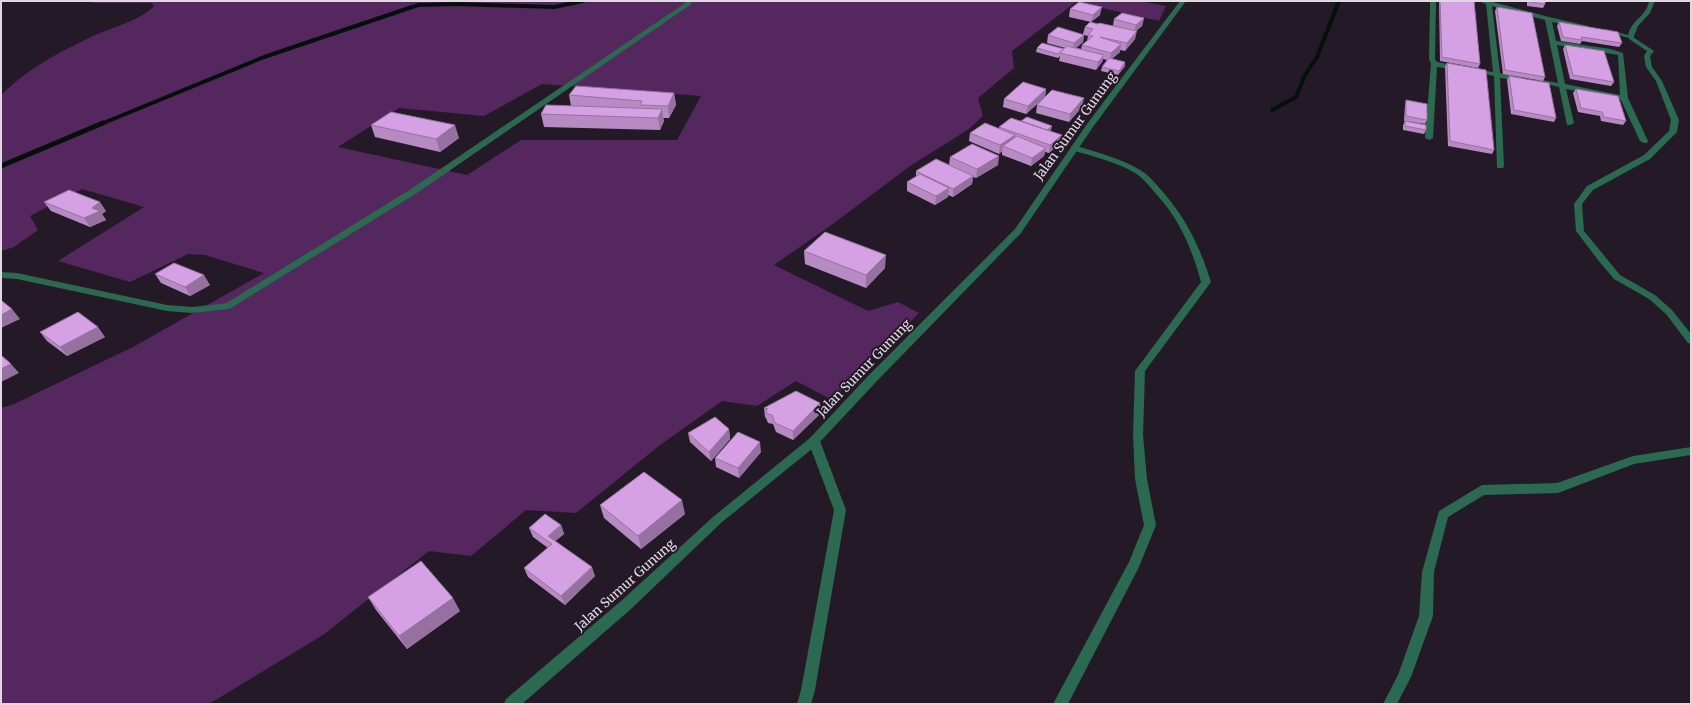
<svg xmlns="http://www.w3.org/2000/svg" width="1692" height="705" viewBox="0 0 1692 705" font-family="Merriweather,serif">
	<rect width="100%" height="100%" fill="#241926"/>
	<path fill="#54275f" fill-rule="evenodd" d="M84,1H1140L1166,6L1159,21L1076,2L1012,51L1014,68L978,98L983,116L969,129L910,166L830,226L774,265L868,311L898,302L919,313L832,400L796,381L757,406L722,401L660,445L576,513L526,510L471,556L429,551L323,635L209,704H1V408L14,404L133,347L264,273L205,255L188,254L130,282L58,261L144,207L82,189L30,216L38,230L14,247L1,251V95C26,70 59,52 91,37C112,27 138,22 154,6L152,3H95ZM542,84L701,96L677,140H521L467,175L338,147L399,108L484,116Z"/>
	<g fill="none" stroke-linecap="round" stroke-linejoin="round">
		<path stroke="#05100b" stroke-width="4" d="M1272,110L1296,97L1305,75L1317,57L1339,1
			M101,124L264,57L418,5L457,4L554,7L583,1"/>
		<path stroke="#05100b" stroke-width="5" d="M1,166L103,123"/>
		<path fill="#2b6950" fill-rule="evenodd" d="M686,1H692L690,5L417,193L231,308H225L223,306L225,304L411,189L685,3Z
			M1629,37H1633L1654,51L1650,56L1652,67L1662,81L1679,120L1677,132L1650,159L1593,190L1582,204L1584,231L1620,275L1655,295L1672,310L1691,334V344L1688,343L1666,314L1649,299L1614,279L1598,260L1576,231L1574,204L1587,186L1644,155L1669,131L1671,120L1656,81L1646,67L1644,56L1647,51L1629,39Z
			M1071,146H1077C1098,153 1121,158 1140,170C1149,175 1155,183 1162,191C1186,218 1200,247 1211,282L1145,371L1143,435L1147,479L1156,525L1139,567L1068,704H1053L1129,562L1144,525L1135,479L1133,435L1135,371L1201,282C1192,249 1180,220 1157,195C1150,187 1144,179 1135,173C1116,162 1093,156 1071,150Z
			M814,437L818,438L820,441L846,510L815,690L811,704H797L801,690L834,510L808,441L810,438Z
			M1691,447V455L1634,464L1558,493L1484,495L1448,517L1434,572L1433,616L1411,677L1397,704H1383L1398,675L1419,616L1422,572L1439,511L1482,485L1557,483L1633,456Z"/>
		<path fill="#2b6950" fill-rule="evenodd" d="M1180,1H1186L1093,127L1021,233L876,382L818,444L721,523L631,609L522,704H504L506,699L621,601L713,517L810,438L868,376L1015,229L1087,124Z
			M1430,1H1436L1435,59L1437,62L1458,66L1461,68L1458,70L1437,67L1433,138L1429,140L1425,138L1431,64L1429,59Z
			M1478,1H1489L1549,17L1588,26L1589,27L1586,29L1552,22L1556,41L1611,49L1623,53L1628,98L1648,141L1647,143H1644L1640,141L1621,100L1566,89L1574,123L1570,125H1567L1559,87L1534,81L1537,79L1558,83L1545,20L1492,6L1500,73L1521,77L1524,79L1521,81L1500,78L1504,166L1503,168H1497L1494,76L1471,71L1474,69L1493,72L1486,4ZM1557,45L1618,55L1620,95L1565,84Z
			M1649,1H1655L1650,13L1638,26L1633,39L1603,31L1606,29L1628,35C1632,19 1647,16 1649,1Z
			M1,272L17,273L167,305L192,307L228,303L233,306L228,309L192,313L167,311L17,279L1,278Z"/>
	</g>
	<path fill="#b88ac4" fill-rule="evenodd" d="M1439,1H1474L1480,64L1478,68L1440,61Z
		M1527,1H1545V4L1543,8L1527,6Z
		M1497,7L1545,77L1543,81L1503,74L1495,11Z
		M1070,9L1100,15L1091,22L1069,17Z
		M1144,18L1142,26L1136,31L1135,39L1125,51L1120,50V52L1112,59L1125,66L1118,75L1101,71L1102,67L1107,60L1103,59L1102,62L1096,70L1059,61L1060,56L1058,58L1036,52L1037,48H1065L1047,43L1048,35L1083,34L1085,27L1098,24L1113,26L1114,19ZM1084,35L1088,36L1087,41L1082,45L1081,49L1076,48L1083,42Z
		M1559,22L1622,43L1619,47L1582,41L1580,44L1561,41L1557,26Z
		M1565,45L1614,82L1611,86L1570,79L1563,49Z
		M1447,63L1494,150L1492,154L1448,146L1445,67Z
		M1509,76L1556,118L1554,122L1511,114L1507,80Z
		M1046,89L1045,97L1026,114L1003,107L1004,99Z
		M1576,89L1626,121L1623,125L1601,121L1600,116L1578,112L1573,93Z
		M674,93L676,105L669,118H663L664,121L660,130L544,127L541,114L571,106L569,95Z
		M1406,100L1427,120L1425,124L1404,121L1405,105Z
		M1037,105L1082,107L1069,122L1036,113Z
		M1405,121L1426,130L1424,134L1403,130V125Z
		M371,125L459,138L440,152L375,137Z
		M999,127L1051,130L1050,131L1060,143L1049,153L1045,152L1044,156L1031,166L1002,155V151L999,154L969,141L970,133L999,128Z
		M950,157L998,165L976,178L973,177L972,184L953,197L948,195V197L935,205L907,191V182L916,177V171L949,165Z
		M44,202L106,211L102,214L106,220L90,227L51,211Z
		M804,251L885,268L866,288L805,264Z
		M155,274L210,285L190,296L161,283Z
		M40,332L105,337L67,356L47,341Z
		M820,403L821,413L793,440L776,432L773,424L768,423L766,418L765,417L764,408Z
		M729,429L730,439L711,461L690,442L688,433Z
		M761,452L739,478L716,467L715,458Z
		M600,505L685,514L641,549L604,518Z
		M561,525L564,534L555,541L595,576L565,605L528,577L524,568L548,548L533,537L529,528Z
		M368,597L460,611L407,649L376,610Z"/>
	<path fill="#9671a0" d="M1102,7L1100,15L1091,22L1093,15Z
		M1144,18L1142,26L1134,32L1136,25Z
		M1137,31L1135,39L1125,51L1127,43Z
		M1084,35L1083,42L1073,51L1074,43Z
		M1121,44L1120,52L1109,61L1111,53Z
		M1104,55L1102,62L1096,70L1098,62Z
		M1125,62V66L1118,75L1119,71Z
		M1046,89L1045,97L1026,114L1028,106Z
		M674,93L676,105L669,118L668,106Z
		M1084,98L1082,107L1069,122L1070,114Z
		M662,109L664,121L660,130L658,118Z
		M455,125L459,138L440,152L436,139Z
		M1052,126L1051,130L1043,136L1044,132Z
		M1015,135L1014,143L1003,146L1002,151L999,154L1000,145Z
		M1062,135L1060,143L1049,153L1050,145Z
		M1046,148L1044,156L1031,166L1032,158Z
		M999,156L998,165L976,178L977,169Z
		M973,176L972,184L953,197V189Z
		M949,188L948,197L935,205L936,196Z
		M100,202L106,211L102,214L106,220L90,227L84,218L92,208Z
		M886,255L885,268L866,288V275Z
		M204,275L210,285L190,296L185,287Z
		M12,309L20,319L1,328V315Z
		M98,327L105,337L67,356L60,347Z
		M11,364L19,373L1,382V369Z
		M820,403L821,413L793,440V431Z
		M729,429L730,439L711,461L709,452Z
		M760,442L761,452L739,478L738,468Z
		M682,500L685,514L641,549L638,536Z
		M561,525L564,534L552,544L548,536Z
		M592,567L595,576L565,605L561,596Z
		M453,598L460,611L407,649L399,636Z"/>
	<path fill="#d6a1e4" stroke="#9671a0" d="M1440,1H1474L1480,64L1442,57Z
		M1529,1H1545V4L1529,2Z
		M1079,2L1102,7L1093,15L1070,9Z
		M1497,7L1532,13L1545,77L1505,70Z
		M1122,13L1144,18L1136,25L1114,19Z
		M1090,22L1098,24L1099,23L1137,31L1127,43L1100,37L1121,44L1111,53L1082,45L1093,36L1088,35L1093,29L1085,27Z
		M1559,22L1618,32L1622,43L1581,37L1582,40L1563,37Z
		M1058,27L1084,35L1074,43L1048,35Z
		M1042,43L1064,49L1058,54L1037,48Z
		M1565,45L1604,51L1614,82L1573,75Z
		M1067,46L1104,55L1098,62L1060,53Z
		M1109,58L1125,62L1119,71L1102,67Z
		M1447,63L1486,70L1494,150L1450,141Z
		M1509,76L1549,83L1556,118L1514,110Z
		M1023,82L1046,89L1028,106L1004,99Z
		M576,86L674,93L668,106L640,105L642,101L569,95Z
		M1576,89L1618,96L1626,121L1604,117L1602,112L1581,108Z
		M1052,90L1084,98L1070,114L1037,105Z
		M1406,100L1427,104V120L1406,116Z
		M546,105L662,109L658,118L541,114Z
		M391,112L455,125L436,139L371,125Z
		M1027,117L1052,126L1047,130L1021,121Z
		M1011,118L1062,135L1050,145L999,127Z
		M1405,121L1426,125V130L1405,126Z
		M985,123L1015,135L1000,145L970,133Z
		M1017,136L1046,148L1032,158L1003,146Z
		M972,144L999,156L977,169L950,157Z
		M936,159L973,176L953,189L916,171Z
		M920,174L949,188L936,196L907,182Z
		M69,190L100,202L92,208L100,211L84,218L44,202Z
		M825,232L886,255L866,275L804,251Z
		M174,263L204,275L185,287L155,274Z
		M1,301H2L12,309L1,315Z
		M78,312L98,327L60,347L40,332Z
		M1,355L11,364L1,369Z
		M796,391L820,403L793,431L775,423L772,415L767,414L766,410L768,409L764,408Z
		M715,417L729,429L709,452L688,433Z
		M738,432L760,442L738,468L715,458Z
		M644,472L682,500L638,536L600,505Z
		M545,514L561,525L548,536L592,567L561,596L524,568L552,544L529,528Z
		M421,561L453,598L399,636L368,597Z"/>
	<g text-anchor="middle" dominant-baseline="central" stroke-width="4" stroke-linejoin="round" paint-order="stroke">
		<g font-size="13" fill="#e0d9e2" stroke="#241926">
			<text transform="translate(1075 126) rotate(-54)">Jalan Sumur Gunung</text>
			<text transform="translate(864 368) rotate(-46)">Jalan Sumur Gunung</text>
			<text transform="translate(625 585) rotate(-42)">Jalan Sumur Gunung</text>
		</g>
	</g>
	<rect width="1692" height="705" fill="none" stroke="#e0d9e2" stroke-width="4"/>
</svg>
